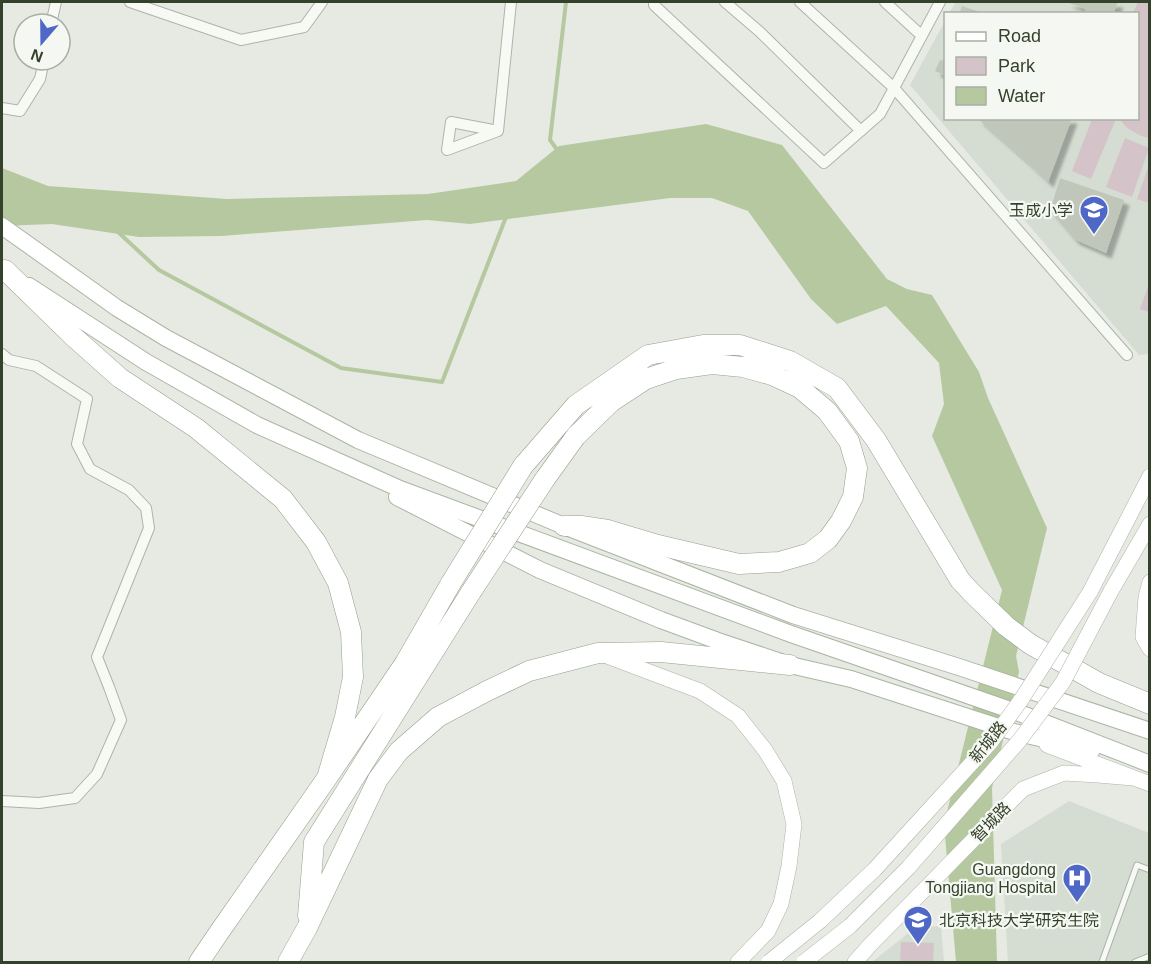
<svg xmlns="http://www.w3.org/2000/svg" width="1151" height="964" viewBox="0 0 1151 964" font-family="Helvetica,'Noto Sans SC',sans-serif">
	<defs>
		<filter id="shadow"><feDropShadow dx="5.5" dy="5.5" stdDeviation="1.5" flood-color="#0004"/></filter>
	</defs>
	<rect width="100%" height="100%" fill="#e6eae3"/>
	<path fill="#d5dcd1" d="M956,2H1149V354L1139,355L910,85L945,21L946,118H1138V14L949,13Z
		M1069,801L1149,833V962H1008L1001,844Z
		M941,926L944,962H872L916,927Z"/>
	<path fill="#d4c4c9" d="M1138,2H1149V138C1139,136 1124,128 1120,119L1138,118V14L1133,13Z
		M1092,119H1116L1091,179L1072,171Z
		M1125,138L1149,148L1132,197L1106,187Z
		M1149,165L1150,203H1149L1137,199Z
		M1149,284V312L1140,309Z
		M901,942L934,943L933,962H900Z"/>
	<path fill="#b6c8a0" d="M706,124L782,145L887,279L907,289L932,295L979,372L988,398L1047,528L1016,656L1019,672L992,788L997,962H956L944,824L1002,590L932,436L944,404L939,363L886,306L837,324L811,299L748,211L712,198H670L470,224L427,220L222,236L139,237L52,224L2,226V168L48,186L227,199L428,194L516,181L559,146Z"/>
	<g fill="none" stroke-linecap="round" stroke-linejoin="round">
		<path stroke="#b6c8a0" stroke-width="4" d="M558,151L550,140L566,2
			M118,232L159,270L341,368L442,382L506,217"/>
	</g>
	<path fill="#c0c7ba" filter="url(#shadow)" d="M1066,2H1118L1113,14H1084L1086,9Z
		M962,6L983,13V14H959Z
		M940,60L946,61V76L935,71Z
		M977,118H1072L1048,182L1026,161Z
		M1060,178L1124,200L1106,253L1074,239L1050,211Z"/>
	<g fill="none" stroke-linecap="round" stroke-linejoin="round">
		<g stroke="#adb4a8" stroke-width="7">
			<path id="lane" d="M1102,962L1137,865L1150,870
				M1135,962L1150,956"/>
		</g>
		<g stroke="#adb4a8" stroke-width="12">
			<path id="street" d="M130,2L241,40L304,27L322,2
				M654,2V5L824,163L880,114L894,88L800,2
				M725,2L760,32L861,131
				M885,2L921,35
				M940,2L894,88L1127,355
				M51,24L56,2
				M2,108L20,111L40,79L44,60
				M451,122L498,131L447,150Z
				M498,131L511,2
				M2,354L9,360L36,366L87,399L77,444L90,469L129,490L146,508L149,528L97,657L109,687L121,720L97,774L75,798L39,803L2,801"/>
		</g>
		<g stroke="#adb4a8" stroke-width="16">
			<path id="secondary" d="M1150,582L1146,597L1143,637L1150,649
				M1111,591L1150,524
				M1090,592L1150,476
				M607,656L700,691L738,716L765,750L784,781L794,824L789,866L781,904L768,931L738,962
				M1047,745L1150,784
				M855,962L870,945L1023,789L1064,773L1098,775L1133,778"/>
		</g>
		<g stroke="#abb5a3" stroke-width="18">
			<path id="primary" d="M2,226L117,308L166,338L358,440L564,526L793,615L959,667L1150,731
				M29,286L146,362L257,425L400,489L791,634L1022,714L1150,764
				M397,497L540,570L661,620L718,641L790,665L851,679L1014,732L1092,750"/>
		</g>
		<g stroke="#94a08b" stroke-width="21">
			<path id="highway" d="M5,270L75,338L120,378L196,428L283,499L316,542L338,583L351,632L353,677L345,717L327,778
				M523,466L576,405L648,355L703,345H740L790,361L837,388L876,440L960,580L972,593L1006,626L1030,644L1099,683L1150,704
				M545,479L576,436L611,402L646,379L676,369L712,364L743,367L772,375L800,388L827,411L849,441L857,468L853,497L841,521L828,539L810,553L779,562L739,564L658,545L608,530L581,526H564
				M308,916L314,842L471,592
				M199,962L220,931L327,778L405,663L451,583
				M288,962L307,928L378,779L399,751L438,717L487,691L529,671L598,653L661,652L790,665"/>
		</g>
		<use href="#lane" stroke="#f7f9f5" stroke-width="5"/>
		<use href="#street" stroke="#f7f9f5" stroke-width="10"/>
		<use href="#secondary" stroke="#fff" stroke-width="15"/>
		<use href="#primary" stroke="#fff" stroke-width="16"/>
		<use href="#highway" stroke="#fff" stroke-width="20"/>
		<g stroke="#adb4a8" stroke-width="16" stroke-linecap="butt">
			<path id="secondary-bridge" d="M769,962L820,921L875,869L990,743L1021,700L1090,592
				M804,962L850,926L908,868L1019,741L1063,682L1111,591"/>
		</g>
		<g stroke="#94a08b" stroke-width="21" stroke-linecap="butt">
			<path id="highway-bridge" d="M451,583L523,466
				M471,592L545,479"/>
		</g>
		<use href="#secondary-bridge" stroke="#fff" stroke-width="15"/>
		<use href="#highway-bridge" stroke="#fff" stroke-width="20"/>
	</g>
	<defs>
		<g id="school-pin" transform="scale(1.5)"><path d="M0 17L-7.5 6A9.5 9.5 0 1 1 7.5 6Z" fill="#4f68c8" stroke="#f5f8f2"/><path d="M0-5L7-2L0 1L-7-2ZM-4 1L0 2.5L4 1V4Q0 6-4 4Z" fill="#fff"/></g>
		<g id="hospital-pin" transform="scale(1.5)"><path d="M0 17L-7.5 6A9.5 9.5 0 1 1 7.5 6Z" fill="#4f68c8" stroke="#f5f8f2"/><path d="M-5-5h3v3.5h4V-5h3V5h-3V1.5h-4V5h-3Z" fill="#fff"/></g>
		<g id="university-pin" transform="scale(1.5)"><path d="M0 17L-7.5 6A9.5 9.5 0 1 1 7.5 6Z" fill="#4f68c8" stroke="#f5f8f2"/><path d="M0-5L7-2L0 1L-7-2ZM-4 1L0 2.5L4 1V4Q0 6-4 4Z" fill="#fff"/></g>
	</defs>
	<g fill-rule="evenodd">
		<use href="#school-pin" x="1094" y="210"/>
		<use href="#hospital-pin" x="1077" y="878"/>
		<use href="#university-pin" x="918" y="920"/>
	</g>
	<g text-anchor="middle" dominant-baseline="central" stroke-width="4.5" stroke-linejoin="round" paint-order="stroke">
		<g font-size="16" fill="#35422b" stroke="#f5f8f2" text-anchor="end">
			<text x="1073" y="210">玉成小学</text>
			<text x="1056" y="869">Guangdong<tspan x="1056" dy="18">Tongjiang Hospital</tspan></text>
			<text x="939" y="920" text-anchor="start">北京科技大学研究生院</text>
		</g>
		<g font-size="16" fill="#35422b" stroke="#f5f8f2">
			<text transform="translate(988 742) rotate(-51)">新城路</text>
			<text transform="translate(991 822) rotate(-46)">智城路</text>
		</g>
	</g>
	<rect width="1151" height="964" fill="none" stroke="#35422b" stroke-width="6"/>
	<rect x="944" y="12" width="195" height="108" fill="#f5f8f2" stroke="#a8afa2" stroke-width="1.5"/>
	<rect x="956" y="32" width="30" height="9" fill="#ffffff" stroke="#a8afa2" stroke-width="1.5"/>
	<text x="998" y="42" font-size="18" fill="#35422b">Road</text>
	<rect x="956" y="57" width="30" height="18" fill="#d4c4c9" stroke="#a8afa2" stroke-width="1.5"/>
	<text x="998" y="72" font-size="18" fill="#35422b">Park</text>
	<rect x="956" y="87" width="30" height="18" fill="#b6c8a0" stroke="#a8afa2" stroke-width="1.5"/>
	<text x="998" y="102" font-size="18" fill="#35422b">Water</text>
	<g transform="translate(42 42) rotate(200)"><circle r="28" fill="#f5f8f2" stroke="#a8afa2" stroke-width="1.5"/>
	<path d="M0-4.5L10 22L0 15L-10 22Z" fill="#4f68c8"/>
	<text y="-9" font-size="16" font-weight="bold" text-anchor="middle" fill="#35422b">N</text>
	</g>
</svg>
